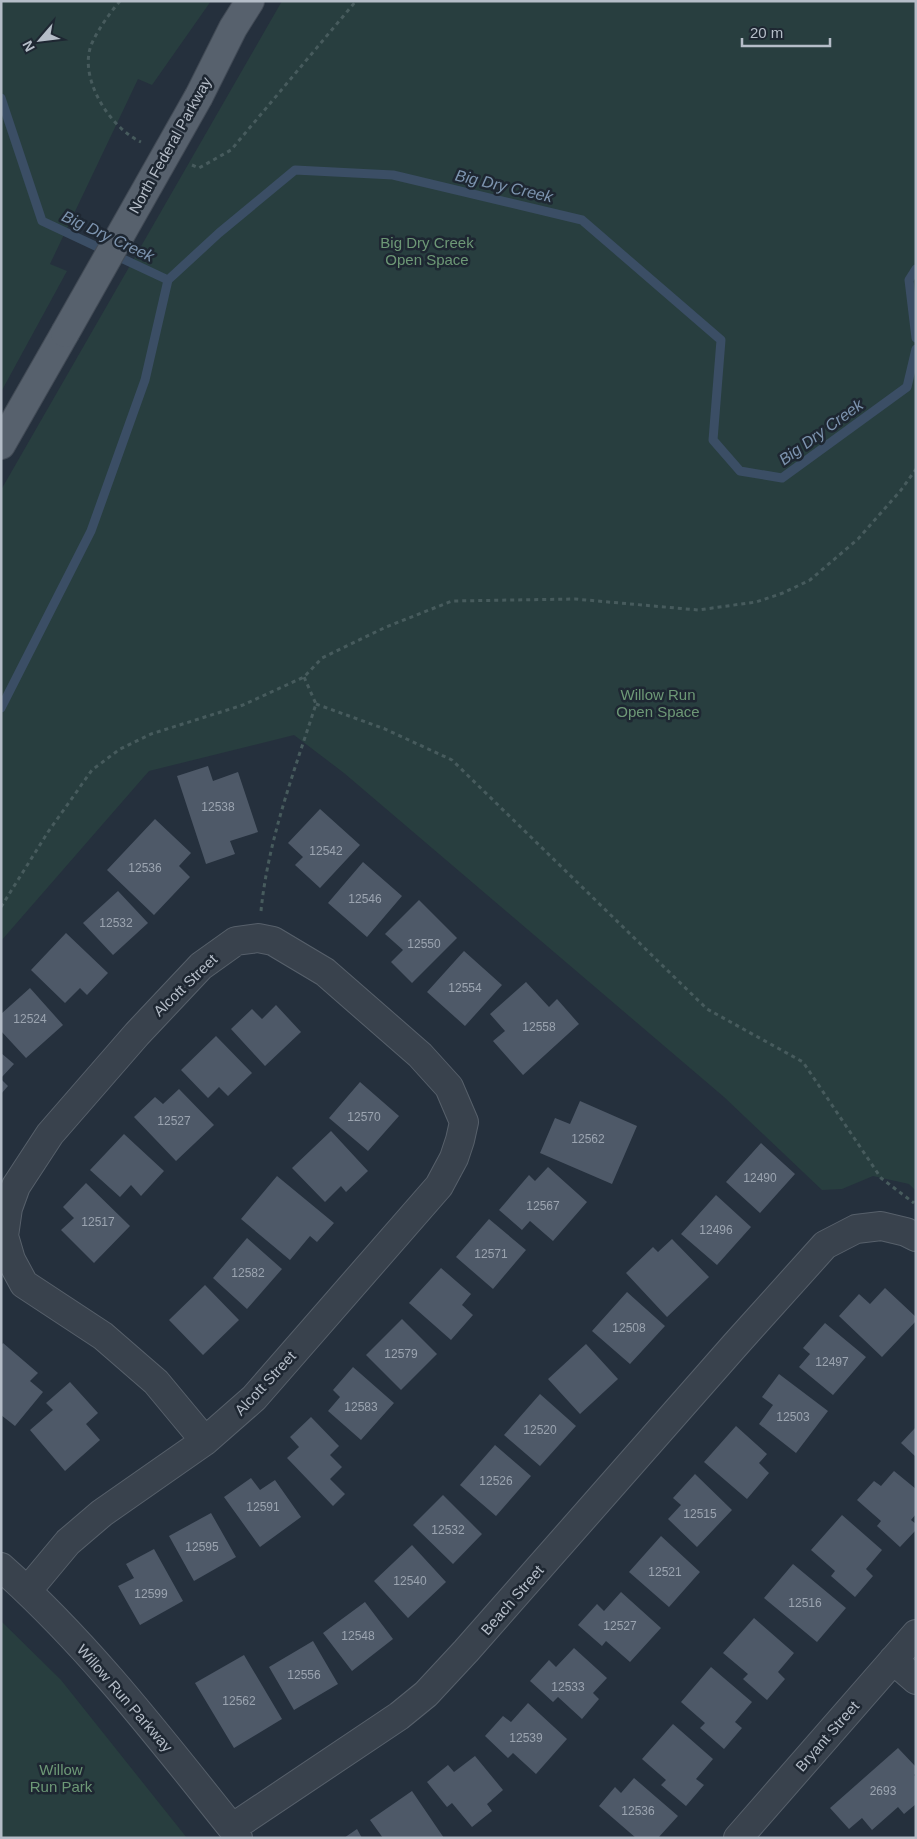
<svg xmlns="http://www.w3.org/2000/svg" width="917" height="1839" viewBox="0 0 917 1839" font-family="Arial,sans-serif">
	<rect width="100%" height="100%" fill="#25303d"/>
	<path fill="#283e3f" d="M1,1H211L152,85L138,79L50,264L67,271L1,392Z
		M282,1H916V1191L909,1184L873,1176L842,1189L822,1190L724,1097L344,773L294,735L149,771L1,941V490Z
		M1,1621L61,1680L187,1838H1Z"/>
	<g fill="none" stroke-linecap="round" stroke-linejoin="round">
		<path stroke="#3b4e65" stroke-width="9" d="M1,98L42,221L168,280L219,233L295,170L393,175L582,220L721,340L713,440L740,471L782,478L907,387L916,349
			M916,269L909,280L916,338
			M1,708L91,531L145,380L168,280"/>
	</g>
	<path fill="#4e5968" d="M208,766L213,781L238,772L258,832L230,841L235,854L206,864L177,776Z
		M320,809L360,845L320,888L295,865L303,857L288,843Z
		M155,819L191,853L179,866L190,877L154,915L107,870Z
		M363,862L402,896L367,937L328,903Z
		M118,891L148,923L113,955L83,923Z
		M419,900L457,938L412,983L391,962L403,950L385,934Z
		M66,933L108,973L87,995L80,988L65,1003L31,970Z
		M464,951L502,985L465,1026L427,992Z
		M526,982L549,1007L557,999L579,1024L523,1075L493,1041L505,1031L490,1014Z
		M30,988L63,1025L26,1058L1,1031V1014Z
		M276,1005L301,1032L265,1066L231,1029L252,1009L262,1019Z
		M216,1036L252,1073L228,1096L219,1087L208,1098L181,1070Z
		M1,1053L14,1064L1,1078Z
		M1,1079L8,1086L1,1094Z
		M360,1082L399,1116L368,1151L329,1118Z
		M179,1089L214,1125L176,1161L134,1117L155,1097L163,1104Z
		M580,1101L637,1126L612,1184L540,1153L555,1118L570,1124Z
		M331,1131L368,1171L346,1192L341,1186L325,1202L292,1168Z
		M124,1134L164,1171L141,1196L131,1185L120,1197L90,1170Z
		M761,1143L795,1174L760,1213L726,1182Z
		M548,1167L587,1202L553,1241L530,1221L522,1230L499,1210L529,1175L535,1181Z
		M277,1176L334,1223L317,1242L310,1236L290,1260L241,1219Z
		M86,1183L130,1226L94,1263L61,1230L74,1218L63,1207Z
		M716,1195L751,1227L717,1265L681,1234Z
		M489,1219L526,1250L493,1289L456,1257Z
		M247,1238L282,1269L247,1309L213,1278Z
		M672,1239L709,1277L667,1317L626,1273L653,1247L658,1252Z
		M441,1268L471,1294L462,1305L473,1315L451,1340L409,1303Z
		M205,1285L239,1320L203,1355L169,1320Z
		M885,1288L916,1317V1321L882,1357L839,1316L859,1294L870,1304Z
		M627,1292L665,1326L630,1364L592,1331Z
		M402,1319L437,1354L401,1390L366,1355Z
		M825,1323L866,1357L833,1395L799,1367L810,1354L803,1348Z
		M3,1343L38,1373L30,1381L43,1392L15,1426L1,1415V1346Z
		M586,1344L618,1379L580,1414L548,1379Z
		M353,1367L394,1403L361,1440L328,1411L340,1397L333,1390Z
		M779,1374L828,1411L796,1453L759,1424L773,1405L762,1397Z
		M70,1382L98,1413L86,1424L100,1440L65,1471L30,1430L53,1410L46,1403Z
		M540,1394L576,1426L540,1466L504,1435Z
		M311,1417L339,1446L330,1455L342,1467L330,1479L345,1494L333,1506L287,1458L299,1447L290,1437Z
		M736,1426L767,1454L759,1463L769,1473L747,1499L704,1462Z
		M916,1427V1457L901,1443Z
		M495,1445L531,1476L496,1516L460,1485Z
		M894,1471L916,1489V1514L911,1520L916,1524V1530L900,1547L877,1526L881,1521L857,1500L874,1481L881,1486Z
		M695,1474L732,1510L697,1547L668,1519L681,1505L673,1498Z
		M251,1478L260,1490L275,1480L301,1517L260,1547L224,1497Z
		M443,1495L482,1534L453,1564L413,1525Z
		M211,1513L236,1557L194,1581L169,1536Z
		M842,1515L882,1550L866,1569L873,1576L855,1597L831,1576L835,1571L811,1550Z
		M661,1536L700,1572L669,1607L629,1572Z
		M412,1545L446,1582L408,1618L374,1581Z
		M154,1549L183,1601L140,1625L118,1586L134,1578L126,1564Z
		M793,1564L846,1608L817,1642L764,1598Z
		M621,1592L661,1628L630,1662L606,1641L602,1646L578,1625L597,1604L604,1611Z
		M365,1602L393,1639L352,1671L323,1633Z
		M754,1618L794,1653L778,1672L785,1679L767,1700L743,1679L748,1674L723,1653Z
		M313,1641L338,1684L294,1710L269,1667Z
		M574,1648L607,1678L593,1693L599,1699L582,1719L558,1697L553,1702L530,1681L549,1660L556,1667Z
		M244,1655L282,1719L234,1748L195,1683Z
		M711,1667L752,1702L735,1722L742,1728L724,1749L700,1728L705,1723L681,1702Z
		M528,1703L567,1739L536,1774L513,1753L508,1758L485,1736L503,1716L511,1722Z
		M673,1724L713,1759L696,1779L704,1785L686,1806L661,1785L666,1780L642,1759Z
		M898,1748L916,1767V1773L914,1775L916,1777V1804L904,1814L898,1807L872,1830L862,1818L849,1829L830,1808Z
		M475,1756L503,1790L487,1804L492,1811L472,1827L452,1803L447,1807L427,1782L448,1765L454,1772Z
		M634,1778L678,1816L658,1838H636L599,1806L615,1787L621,1793Z
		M412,1791L444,1838H383L370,1820Z
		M357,1829L362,1838H344Z"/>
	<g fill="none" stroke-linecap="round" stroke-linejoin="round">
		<g stroke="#57606b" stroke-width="30">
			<path id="minor" d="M258,938L273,941L325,972L420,1055L449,1087L464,1122L460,1140L454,1158L439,1186L254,1398L205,1441L156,1382L103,1336L24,1284L11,1260L4,1236L8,1208L16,1186L50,1134L137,1034L201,966L236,941Z
				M1,1567C88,1644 160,1738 232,1828L238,1838
				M28,1590L68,1542L102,1513L205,1441
				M893,1660L916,1680
				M232,1828L399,1716L426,1694L466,1651L736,1344L825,1245L856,1229L881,1226L906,1232L916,1237
				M738,1838L916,1634"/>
		</g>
		<g stroke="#424b56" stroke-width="30">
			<path id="major" d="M199,96L233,28L250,1
				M1,445L65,333"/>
		</g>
		<path stroke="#475b5d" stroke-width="3" stroke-dasharray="4 4" stroke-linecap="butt" d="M120,1C109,14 99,28 92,43C77,77 110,128 141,142
			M192,165L199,168L231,150L356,1
			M316,704L385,729L452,760L707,1009L803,1062L881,1178L914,1203
			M1,907L48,832L92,770L120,749L151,734L243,705L304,677L322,658L386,627L452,601L575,599L698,610L756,602L783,593L810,580L858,539L901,490L916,469
			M261,911C268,840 294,772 316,704L304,677"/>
		<use href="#minor" stroke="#39424d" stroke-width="28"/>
		<use href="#major" stroke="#57616d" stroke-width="28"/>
		<g stroke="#424b56" stroke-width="30" stroke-linecap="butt">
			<path id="major-bridge" d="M65,333L199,96"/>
		</g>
		<use href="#major-bridge" stroke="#57616d" stroke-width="28"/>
	</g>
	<g text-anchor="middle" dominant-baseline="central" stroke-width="5" stroke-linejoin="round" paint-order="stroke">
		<g font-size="12" fill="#9ba4b0">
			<text x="218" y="807">12538</text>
			<text x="326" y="851">12542</text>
			<text x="145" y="868">12536</text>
			<text x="365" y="899">12546</text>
			<text x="116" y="923">12532</text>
			<text x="424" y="944">12550</text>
			<text x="465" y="988">12554</text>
			<text x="30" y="1019">12524</text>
			<text x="539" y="1027">12558</text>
			<text x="364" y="1117">12570</text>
			<text x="174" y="1121">12527</text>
			<text x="588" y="1139">12562</text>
			<text x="760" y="1178">12490</text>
			<text x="543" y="1206">12567</text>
			<text x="98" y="1222">12517</text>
			<text x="716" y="1230">12496</text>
			<text x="491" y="1254">12571</text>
			<text x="248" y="1273">12582</text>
			<text x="629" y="1328">12508</text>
			<text x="401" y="1354">12579</text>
			<text x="832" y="1362">12497</text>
			<text x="361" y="1407">12583</text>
			<text x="793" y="1417">12503</text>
			<text x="540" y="1430">12520</text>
			<text x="496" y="1481">12526</text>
			<text x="263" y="1507">12591</text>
			<text x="700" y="1514">12515</text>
			<text x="448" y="1530">12532</text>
			<text x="202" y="1547">12595</text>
			<text x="665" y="1572">12521</text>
			<text x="410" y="1581">12540</text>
			<text x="151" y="1594">12599</text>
			<text x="805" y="1603">12516</text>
			<text x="620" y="1626">12527</text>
			<text x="358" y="1636">12548</text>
			<text x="304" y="1675">12556</text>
			<text x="568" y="1687">12533</text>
			<text x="239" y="1701">12562</text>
			<text x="526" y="1738">12539</text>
			<text x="883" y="1791">2693</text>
			<text x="638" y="1811">12536</text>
		</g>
		<g font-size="15" fill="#b5bdc8" stroke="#1e2732">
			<text transform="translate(170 145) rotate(-61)">North Federal Parkway</text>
			<text transform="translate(185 985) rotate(-44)">Alcott Street</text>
			<text transform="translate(265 1383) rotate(-47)">Alcott Street</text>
			<text transform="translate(512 1600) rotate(-49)">Beach Street</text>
			<text transform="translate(125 1698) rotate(49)">Willow Run Parkway</text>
			<text transform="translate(827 1736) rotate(-49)">Bryant Street</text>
		</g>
		<g font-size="15" fill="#6d9876" stroke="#1e2732">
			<text x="427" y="242">Big Dry Creek<tspan x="427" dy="17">Open Space</tspan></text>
			<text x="658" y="694">Willow Run<tspan x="658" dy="17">Open Space</tspan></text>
			<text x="61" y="1769">Willow<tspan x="61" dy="17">Run Park</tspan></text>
		</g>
		<g font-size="16" font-style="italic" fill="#7d94af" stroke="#1e2732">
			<text transform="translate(504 186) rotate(13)">Big Dry Creek</text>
			<text transform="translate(108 236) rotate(25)">Big Dry Creek</text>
			<text transform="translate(821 432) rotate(-36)">Big Dry Creek</text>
		</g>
	</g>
	<rect width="917" height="1839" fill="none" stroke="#b5bdc8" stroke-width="5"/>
	<g transform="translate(40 40) rotate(242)" stroke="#1e2732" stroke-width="4" paint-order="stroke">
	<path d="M0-4L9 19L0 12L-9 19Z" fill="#b5bdc8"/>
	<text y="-8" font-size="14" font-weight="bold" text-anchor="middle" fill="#b5bdc8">N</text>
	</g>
	<path d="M742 38v8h88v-8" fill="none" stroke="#b5bdc8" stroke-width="2.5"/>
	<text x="750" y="38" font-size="15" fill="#b5bdc8" stroke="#1e2732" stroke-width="4" paint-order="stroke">20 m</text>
</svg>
